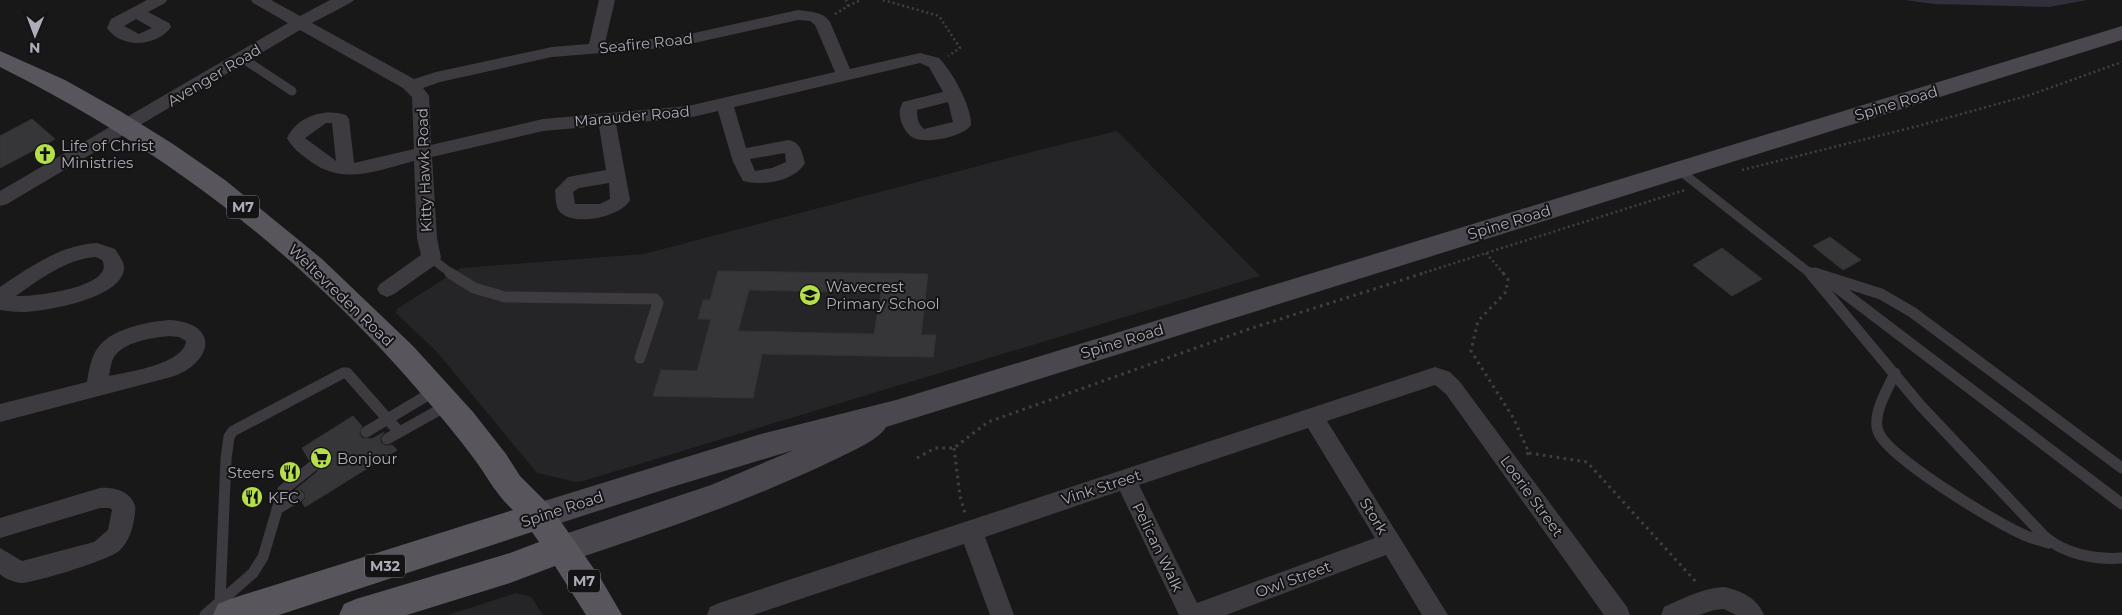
<svg xmlns="http://www.w3.org/2000/svg" width="2122" height="615" viewBox="0 0 2122 615" font-family="Montserrat,sans-serif">
	<rect width="100%" height="100%" fill="#191819"/>
	<path fill="#252426" d="M1117,131L1260,276L583,481L576,482L537,473L437,352L396,313L397,309L461,268L644,254L1043,149Z
		M516,593L531,597L543,615H448Z"/>
	<path fill="#302f3c" d="M1905,0H2087L2049,7L1934,4Z"/>
	<path fill="#363538" stroke="#343235" fill-rule="evenodd" d="M32,119L55,139L0,168V136Z
		M1830,237L1861,260L1843,270L1813,246Z
		M1722,248L1762,279L1732,296L1693,265Z
		M718,271L928,274L921,335H936L933,357L762,354L753,398L653,396L661,370L697,371L711,319H698L703,300H710ZM749,290L881,293L874,334L738,331Z
		M353,416L362,426L359,433L362,438L372,439L384,432L380,438L381,443L386,446L392,445L397,450L305,507L302,502L305,499V493L302,490H295L317,472L320,465L316,460H309L302,448Z"/>
	<g fill="none" stroke-linecap="round" stroke-linejoin="round">
		<path stroke="#413f45" stroke-width="2.5" stroke-dasharray="2 3" stroke-linecap="butt" d="M883,0L939,16L960,48L948,56
			M848,6L861,0
			M835,14L848,6L846,0
			M1742,170L1918,126L2030,95L2122,62
			M1486,253L1504,274
			M1420,274L1685,190"/>
		<path stroke="#413f45" stroke-width="3" stroke-dasharray="2.5 4.5" stroke-linecap="butt" d="M1503,273L1508,279L1506,292L1478,321L1471,351L1514,419L1529,453L1524,455
			M954,448L960,496L965,513
			M1529,453L1587,462L1697,583
			M917,458L935,448H954L988,422L1249,329L1424,273"/>
		<path stroke="#3d3b40" stroke-width="9" d="M242,58L292,91
			M1679,170L1811,274
			M431,258L452,274
			M1811,272L1819,274"/>
		<path stroke="#3d3b40" stroke-width="11" d="M450,273L474,288L505,297L655,299L658,303L640,358
			M1810,273L1921,406L2045,537C2065,554 2096,560 2122,558
			M1815,273L1881,294L1912,312L2122,468
			M1831,283L2122,504
			M1895,373C1888,389 1872,413 1878,431C1886,456 1993,521 2020,533C2029,538 2039,540 2049,543
			M366,432L436,390
			M387,439L448,405
			M277,509L299,496
			M220,601L226,459L229,437L233,431L343,373H347L399,432
			M205,615L253,573L263,557L283,490L313,466"/>
		<path fill="#3d3b40" fill-rule="evenodd" d="M147,0H167L165,3L148,12L169,23L171,27C157,47 121,49 107,28L111,19ZM136,19L152,28L139,34L124,26Z
			M251,0H271L300,16L330,0H354C352,3 319,19 312,23L414,79L436,72L552,47L589,44L599,0H615L605,43L676,37L798,10C810,12 823,11 830,22L850,69L920,53L939,58C952,71 972,107 971,125C964,137 923,145 912,137C907,134 903,127 901,121C899,114 899,108 903,102L943,92L929,67L920,63L734,107L746,148L789,140C801,143 802,152 805,163C794,182 762,186 743,181L733,162L718,111L688,118L616,124L630,200C621,217 574,227 560,212C555,207 556,197 555,190L568,177L606,170L599,126L543,131L432,157L437,238L441,258L438,263L394,294L387,297L380,294L377,289L380,284L421,255L417,238L414,161C375,171 341,187 306,158C298,152 292,147 287,138C298,116 324,108 346,115L349,119L354,163L414,149L412,97L403,88L300,30L7,204L0,206V191L288,23L253,3ZM798,20L810,21L815,25L835,72L688,106L543,119L431,145L429,96L423,88L440,82L552,57L676,47ZM948,102L953,122L924,129C918,124 917,117 917,110ZM326,123H332L336,161L305,138ZM785,153L786,162L772,168L755,171L750,159ZM609,183L610,199L600,204H575L573,192L579,188Z
			M97,243L115,249C118,254 123,260 124,266C126,298 47,311 23,312C16,312 8,311 0,310V287C30,267 60,245 97,243ZM96,257L102,260C117,287 33,297 16,296C40,279 66,259 96,257Z
			M169,320C222,323 212,364 171,377L0,422V404L87,382C89,370 91,355 100,345C115,328 147,322 169,320ZM169,336L179,337L186,341C184,364 128,372 109,376C110,370 111,362 114,357C125,341 152,338 169,336Z
			M1435,367L1450,372L1460,382L1627,607L1630,615H1604L1446,394L1435,385L1327,421L1448,615H1422L1386,555L1226,615H1179L1120,491L985,537L1014,615H990L964,544L753,615H707L710,607L719,603ZM1308,428L1375,538L1197,603L1139,485Z
			M100,488C113,487 131,491 135,506C136,511 134,519 133,525C131,534 126,545 119,551C109,560 34,583 21,583C14,582 5,579 0,574V548L22,561L94,542L108,530L112,510L110,508H100L0,538V518Z
			M1724,587C1742,591 1757,598 1764,615H1736L1724,609L1714,610L1699,615H1661L1664,607C1684,598 1703,588 1724,587Z"/>
		<path fill="#4a474e" fill-rule="evenodd" d="M2122,26V40L886,427C879,440 850,452 836,459C747,502 654,533 561,564L550,559L545,549L550,539L711,485L794,450L672,487L539,530L528,526L523,516L528,506L761,434L896,400Z"/>
		<path fill="#58555d" fill-rule="evenodd" d="M0,51L65,80L120,111L173,144L225,180L322,259L413,346L473,412L506,454L520,476L550,506L601,579L622,615H586L555,566L510,583L407,615H339L344,604L356,599L510,553L539,542L532,532L279,615H213L218,604L230,599L513,510C495,494 486,474 472,456C448,424 421,393 394,363C282,240 149,141 0,67Z"/>
	</g>
	<defs>
		<g id="church-disc" transform="scale(1.125)"><circle r="9.5" fill="#b5df4a" stroke="#141314"/><path d="M-1.2-6h2.4v3.5h3.3v2.4h-3.3V6h-2.4V-.1h-3.3v-2.4h3.3Z" fill="#111"/></g>
		<g id="school-disc" transform="scale(1.125)"><circle r="9.5" fill="#b5df4a" stroke="#141314"/><path d="M0-5L7-2L0 1L-7-2ZM-4 1L0 2.5L4 1V4Q0 6-4 4Z" fill="#111"/></g>
		<g id="supermarket-disc" transform="scale(1.125)"><circle r="9.5" fill="#b5df4a" stroke="#141314"/><path d="M-6-5.5h2.5l.6 2H6L4.5 2H-2.5L-4.4-4H-6ZM-1.5 3.2a1.3 1.3 0 1 0 .1 0ZM3 3.2a1.3 1.3 0 1 0 .1 0Z" fill="#111"/></g>
		<g id="restaurant-disc" transform="scale(1.125)"><circle r="9.5" fill="#b5df4a" stroke="#141314"/><path d="M-5-6h1v4h1v-4h1v4h1v-4h1v5L-1.5 .5V6h-2V.5L-5-1ZM5-6V6H3V1.5H1.5Q1.5-4 5-6Z" fill="#111"/></g>
	</defs>
	<g fill-rule="evenodd">
		<use href="#church-disc" x="45" y="154"/>
		<use href="#school-disc" x="810" y="295"/>
		<use href="#supermarket-disc" x="321" y="458"/>
		<use href="#restaurant-disc" x="290" y="472"/>
		<use href="#restaurant-disc" x="252" y="497"/>
	</g>
	<g text-anchor="middle" dominant-baseline="central" stroke-width="4" stroke-linejoin="round" paint-order="stroke">
		<g fill="#141314" stroke="#807d87" stroke-width="1">
			<rect x="227" y="195.5" width="32" height="23" rx="4"/>
			<rect x="365" y="554.5" width="40" height="23" rx="4"/>
			<rect x="568" y="569.5" width="32" height="23" rx="4"/>
		</g>
		<g font-size="14" font-weight="bold" fill="#afabb8">
			<text x="243" y="207">M7</text>
			<text x="385" y="566">M32</text>
			<text x="584" y="581">M7</text>
		</g>
		<g font-size="15" fill="#afabb8" stroke="#141314">
			<text transform="translate(646 43) rotate(-6)">Seafire Road</text>
			<text transform="translate(214 75) rotate(-31)">Avenger Road</text>
			<text transform="translate(1896 103) rotate(-17)">Spine Road</text>
			<text transform="translate(632 116) rotate(-5)">Marauder Road</text>
			<text transform="translate(424 170) rotate(-92)">Kitty Hawk Road</text>
			<text transform="translate(1509 222) rotate(-17)">Spine Road</text>
			<text transform="translate(341 295) rotate(44)">Weltevreden Road</text>
			<text transform="translate(1122 341) rotate(-17)">Spine Road</text>
			<text transform="translate(1101 487) rotate(-18)">Vink Street</text>
			<text transform="translate(1532 496) rotate(54)">Loerie Street</text>
			<text transform="translate(562 509) rotate(-18)">Spine Road</text>
			<text transform="translate(1374 516) rotate(58)">Stork</text>
			<text transform="translate(1158 547) rotate(64)">Pelican Walk</text>
			<text transform="translate(1293 579) rotate(-20)">Owl Street</text>
		</g>
		<g font-size="15" fill="#afabb8" stroke="#141314" text-anchor="start">
			<text x="61" y="145">Life of Christ<tspan x="61" dy="17">Ministries</tspan></text>
			<text x="826" y="286">Wavecrest<tspan x="826" dy="17">Primary School</tspan></text>
			<text x="337" y="458">Bonjour</text>
			<text x="274" y="472" text-anchor="end">Steers</text>
			<text x="268" y="497">KFC</text>
		</g>
	</g>
	<g transform="translate(35 35) rotate(181)" stroke="#141314" stroke-width="4" paint-order="stroke">
	<path d="M0-4L9 19L0 12L-9 19Z" fill="#afabb8"/>
	<text y="-8" font-size="14" font-weight="bold" text-anchor="middle" fill="#afabb8">N</text>
	</g>
</svg>
